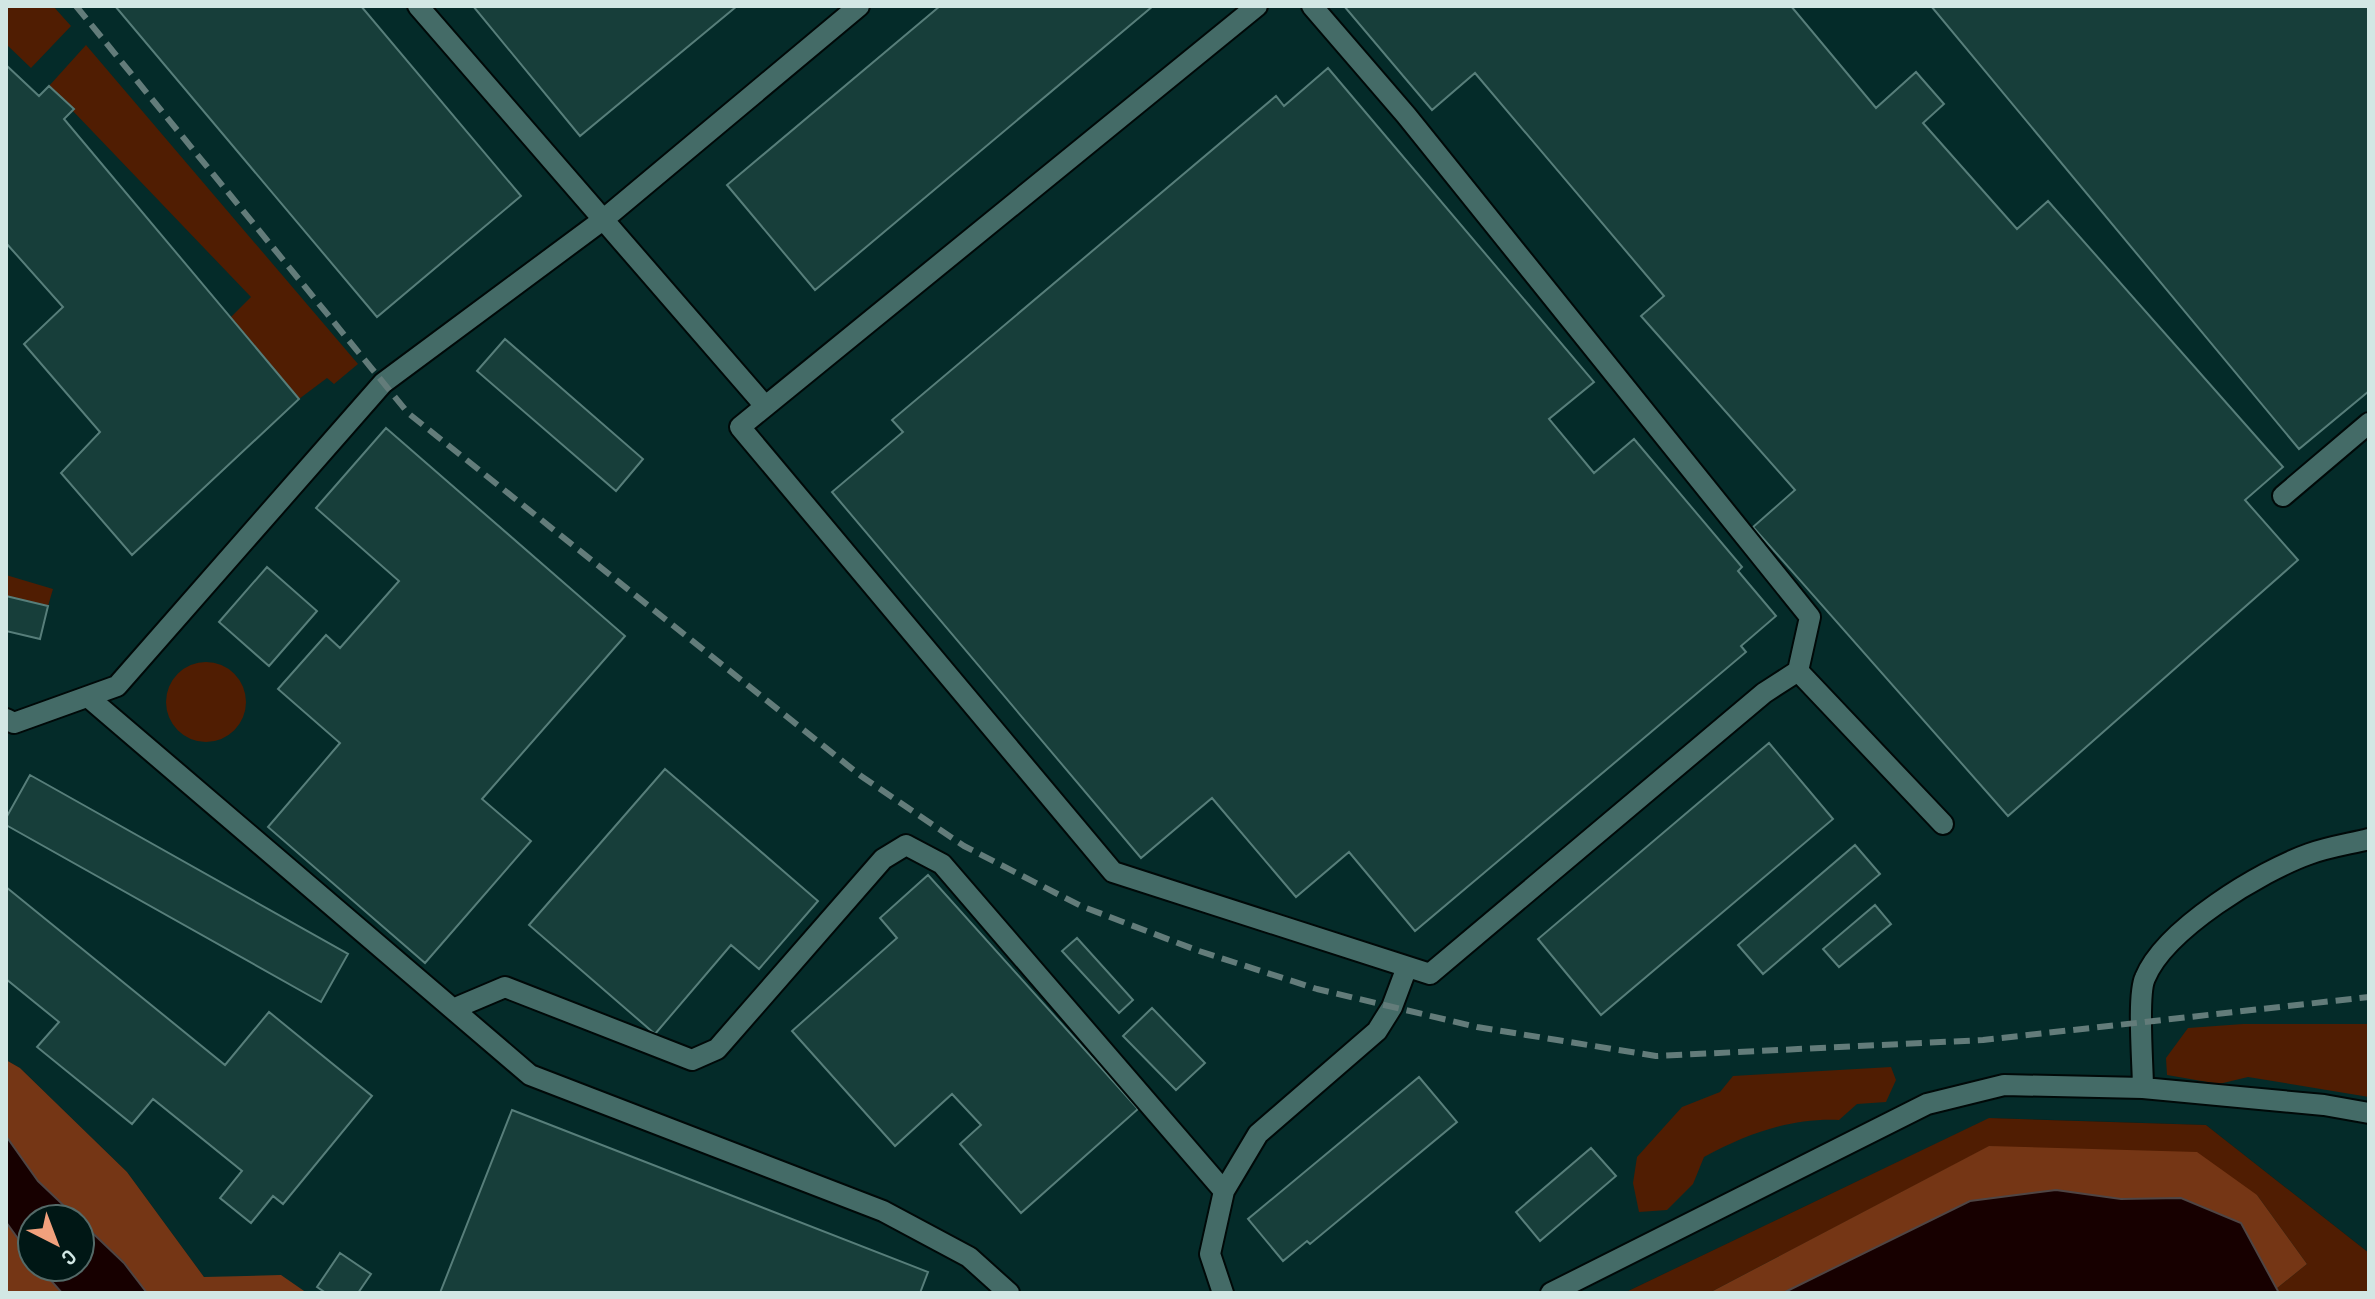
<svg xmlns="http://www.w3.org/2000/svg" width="2375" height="1299" viewBox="0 0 2375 1299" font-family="'Sofia Sans Condensed',sans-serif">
	<rect width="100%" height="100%" fill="#03201e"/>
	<path fill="#042b29" d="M6,6H2369V1253L2206,1125L1990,1118L1624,1293H228L204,1277L127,1172L20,1068L6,1060Z"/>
	<path fill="#501d02" d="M6,6H53L71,26L31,68L6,44Z
		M86,45L358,364L334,384L327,378L299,399L231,317L251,297L49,86Z
		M6,575L53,589L48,606L6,596Z
		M166 702a40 40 0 1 1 80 0a40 40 0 1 1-80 0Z
		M2243,1024H2369V1097L2248,1077L2219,1084L2167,1075L2166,1058L2188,1028Z
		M1891,1067L1896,1080L1886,1102L1857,1104L1839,1120C1789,1118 1747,1134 1704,1157L1693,1184L1667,1210L1639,1212L1633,1183L1637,1157L1682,1107L1720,1092L1733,1076Z
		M1989,1118L2206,1125L2369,1253V1293H2279L2276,1289L2307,1264L2257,1195L1990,1146L1709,1293H1624Z"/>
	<path fill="#753615" d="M6,1060L20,1068L127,1172L204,1277L281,1275L307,1293H147L124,1262L38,1181L6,1136Z
		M1989,1146L2197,1152L2257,1195L2307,1264L2276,1289L2241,1223L2181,1198L2121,1199L2056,1190L1970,1201L1783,1293H1709Z
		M6,1222L32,1258V1267H39L62,1293H6Z"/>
	<path fill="#170000" stroke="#4f4544" stroke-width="2" d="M6,1136L38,1181L78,1219H32V1258L6,1222Z
		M2056,1190L2121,1199L2181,1198L2241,1223L2279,1293H1783L1970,1201Z
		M80,1221L124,1263L147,1293H62L39,1267H80Z"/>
	<path fill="#173e3a" stroke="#577e7a" stroke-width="2" d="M115,6H361L521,196L377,317Z
		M473,6H737L580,136Z
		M940,6H1153L815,290L727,185Z
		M1344,6H1791L1876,108L1916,72L1944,104L1923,123L2017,229L2048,201L2283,467L2245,500L2298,560L2008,816L1753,527L1795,490L1641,316L1664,296L1475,73L1432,110Z
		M1931,6H2369V391L2299,449Z
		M6,65L39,96L49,86L74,109L64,119L299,399L132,555L61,473L100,432L24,344L63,307L6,243Z
		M1328,68L1594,382L1549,419L1594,473L1634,439L1742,567L1738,571L1776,616L1741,646L1746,652L1415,931L1349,852L1296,897L1212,798L1141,858L832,492L903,432L892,420L1276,96L1284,106Z
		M505,339L643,459L616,491L477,371Z
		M386,428L625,636L482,799L531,841L425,963L268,827L340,743L278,689L326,635L340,648L399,581L316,508Z
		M267,567L317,611L269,666L219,622Z
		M6,596L48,606L40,639L6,631Z
		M1769,743L1833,819L1601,1015L1538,939Z
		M665,769L818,901L759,969L731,945L655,1034L529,925Z
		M30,775L348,954L321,1002L6,825V818Z
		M1855,845L1880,874L1763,974L1738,945Z
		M928,875L1138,1109L1021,1213L960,1144L981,1125L952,1094L895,1146L792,1031L897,938L880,918Z
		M6,887L225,1065L269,1012L372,1096L283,1204L273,1196L251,1223L220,1198L242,1171L153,1099L132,1124L37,1047L59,1022L6,979Z
		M1875,905L1891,924L1839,967L1823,949Z
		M1077,938L1133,1000L1119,1013L1062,951Z
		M1152,1008L1205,1063L1176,1090L1123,1036Z
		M1419,1077L1457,1122L1310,1244L1307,1241L1283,1261L1248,1219Z
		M512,1110L928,1272L920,1293H440Z
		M1591,1148L1616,1176L1540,1241L1516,1212Z
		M340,1253L371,1274L358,1293H326L317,1287Z"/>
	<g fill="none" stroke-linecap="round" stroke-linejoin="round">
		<g stroke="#000908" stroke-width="24">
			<path id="service" d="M418,6L765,406
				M1257,6L740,427L1113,872L1430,974L1764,693L1798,671L1943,824
				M1312,6L1406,115L1810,617L1798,671
				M2283,496L2369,423
				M88,697L530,1075L883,1211L969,1257L1009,1293
				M6,719L14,723L117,686L383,383L604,219L859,6
				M453,1009L505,987L692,1060L717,1049L883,859L906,845L942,864L1224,1191
				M2143,1088C2143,1066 2137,995 2145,978C2165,929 2261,871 2309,854C2328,847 2349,844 2369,839
				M1223,1293L1210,1254L1224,1191L1258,1134L1377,1031L1392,1007L1407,967
				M1551,1293L1927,1104L2004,1085L2143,1088L2324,1105L2369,1113"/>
		</g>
		<use href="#service" stroke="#446b67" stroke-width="20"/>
		<path stroke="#637c7a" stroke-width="6" stroke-dasharray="16 8" stroke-linecap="butt" d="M76,6L408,413L861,776L964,846L1081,906L1199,951L1317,989L1477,1027L1656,1056L1983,1040L2369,997"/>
	</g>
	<rect width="2375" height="1299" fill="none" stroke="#d2e7e4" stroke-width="16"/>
	<g transform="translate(56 1243) rotate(138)"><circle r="38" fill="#001715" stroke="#546a68" stroke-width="2"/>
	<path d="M0-6L14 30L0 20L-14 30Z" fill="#f1a17d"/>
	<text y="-12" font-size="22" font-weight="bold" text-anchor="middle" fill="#d2e7e4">С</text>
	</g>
</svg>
